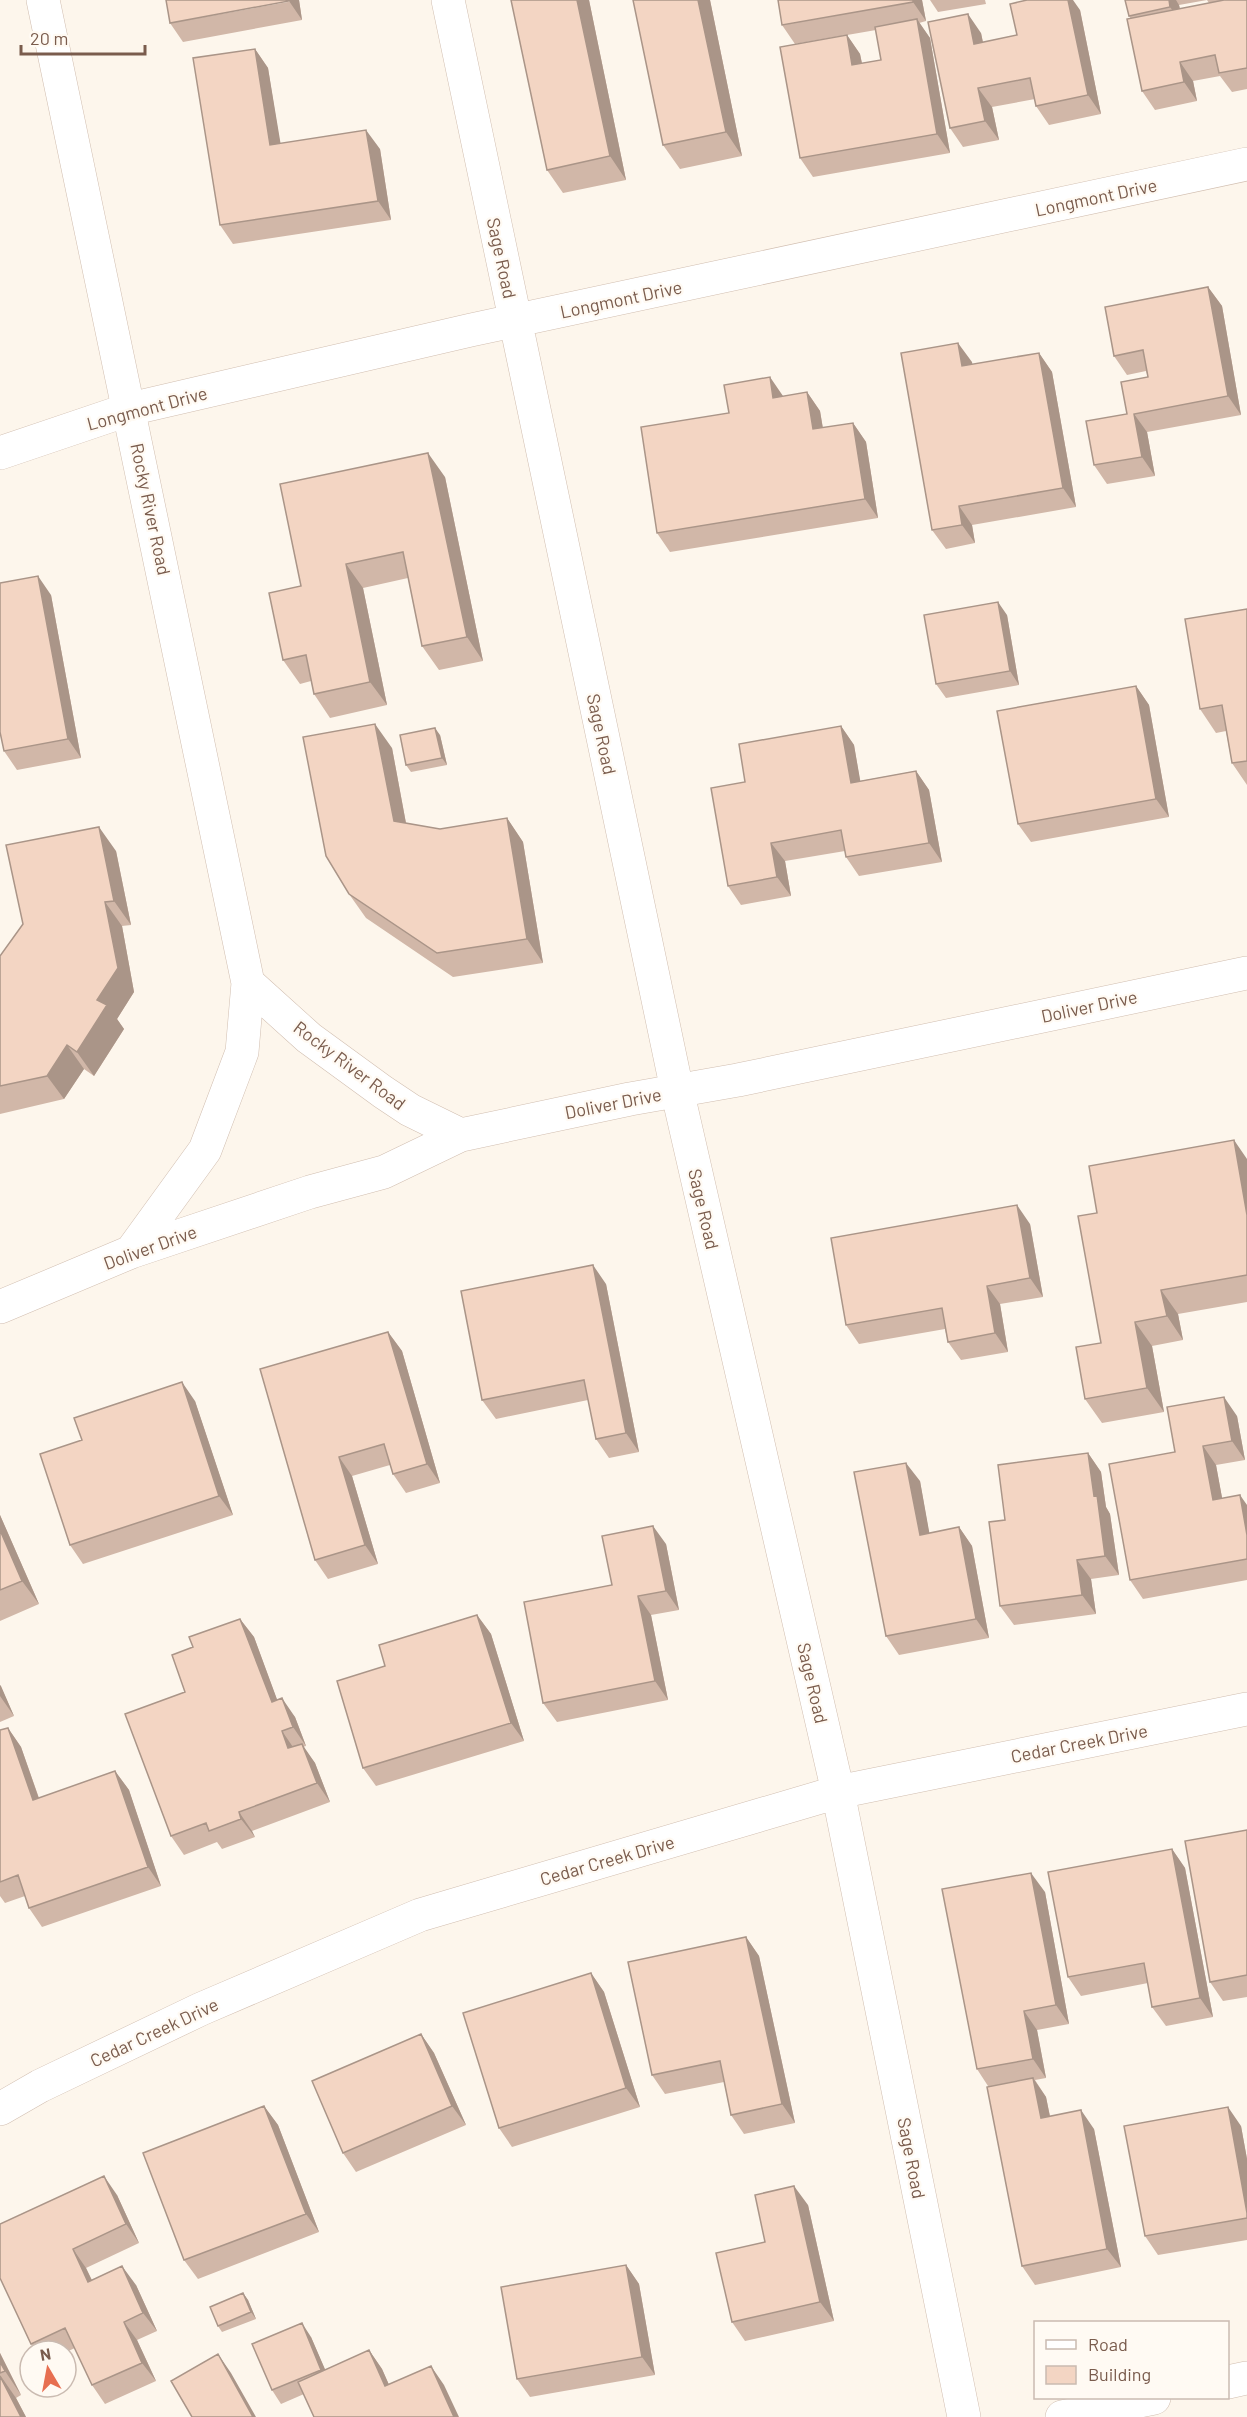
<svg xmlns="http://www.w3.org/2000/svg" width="1247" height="2417" viewBox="0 0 1247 2417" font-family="Barlow,sans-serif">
	<rect width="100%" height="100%" fill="#fdf6ec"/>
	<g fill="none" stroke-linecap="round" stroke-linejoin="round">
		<g stroke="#d1beb0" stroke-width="34">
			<path id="minor" d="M43,0L248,983L242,1052L205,1150L131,1252
				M448,0L677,1090L838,1792L964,2417
				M0,453L130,409L471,330L1247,164
				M248,983L309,1038L383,1092L410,1110L461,1135
				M0,1307L131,1252L310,1192L384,1172L461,1135L630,1099L738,1080L1247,973
				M0,2109L40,2086L201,2009L420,1915L838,1792L1247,1709
				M1228,2382L1247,2378
				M1062,2417L1154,2398"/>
		</g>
		<use href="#minor" stroke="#fff" stroke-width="33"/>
	</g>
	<path fill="#d1b7a8" d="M299,0L302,20L183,42L170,23Z
		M511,0H589L626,180L563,193L547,170Z
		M633,0H710L742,156L680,169L663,145Z
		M778,0H922L926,21L919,23L930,38L950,153L813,177L800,158L847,35L860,54L862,63L881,60L876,30L795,44L782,25Z
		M930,0H985L986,4L938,12Z
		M1125,0H1207L1179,5L1180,9L1209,3L1207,0H1247V89L1232,92L1220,76L1193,81L1197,101L1155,110L1142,91L1131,19L1129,16Z
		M1080,10L1101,114L1049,125L1036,106L1035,99L992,107L999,140L963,147L950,128L981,33L983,42L1017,35Z
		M255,49L268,68L280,144L380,149L391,220L233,244L220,225Z
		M1208,287L1222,306L1241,415L1147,432L1155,476L1107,484L1094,465L1127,414L1148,377L1146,371L1127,375L1114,356Z
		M1039,353L1052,372L1076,507L972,525L975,543L946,549L932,530L972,362V365Z
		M807,392L820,411L823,428L853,423L866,442L878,518L670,552L657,533L783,397Z
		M445,477L483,661L439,670L422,646L408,578L363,588L387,705L330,718L314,694L311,681L300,684L283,660L301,586Z
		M51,595L81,758L17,770L4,751Z
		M1247,609V785L1232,763L1226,731L1216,733L1200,709Z
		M1007,615L1019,685L946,698L936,684Z
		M1136,686L1149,705L1169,817L1031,842L1018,824Z
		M841,726L854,745L860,781L916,771L929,790L942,862L859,876L846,857L845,851L785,861L791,896L741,905L728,886L745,782Z
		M440,735L447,765L411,772L406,765Z
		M392,748L406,823L440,829L507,818L523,842L543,963L453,977L366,918L349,894Z
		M116,851L131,925L122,926L134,992L117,1019L124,1029L94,1076L84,1069L64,1099L0,1114V956Z
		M1247,1159V1302L1178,1314L1183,1340L1152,1346L1164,1412L1102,1423L1085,1399L1101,1343L1097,1213Z
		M1030,1224L1043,1297L1000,1304L1008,1352L961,1360L948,1342L945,1329L859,1344L846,1325Z
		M606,1284L639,1452L609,1458L596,1439L588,1400L496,1419L482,1400Z
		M388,1332L402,1351L440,1483L406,1493L393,1474L390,1465L352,1476L378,1564L328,1579L315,1560L260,1369Z
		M195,1401L233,1515L83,1564L70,1545Z
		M1237,1416L1245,1460L1216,1465L1222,1498L1247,1505V1580L1143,1599L1130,1580L1175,1452Z
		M1088,1453L1101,1472L1106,1507L1110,1514L1119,1575L1091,1579L1096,1614L1014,1625L1000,1606L1005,1520Z
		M920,1481L929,1533L959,1527L972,1546L989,1638L899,1655L886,1636Z
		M0,1515L39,1604L0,1621Z
		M666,1544L679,1610L651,1615L668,1700L557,1722L543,1703L612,1585Z
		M477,1615L491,1634L524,1741L376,1786L363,1768L385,1666Z
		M240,1619L254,1637L277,1700L295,1717L306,1746L303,1747L315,1763L330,1802L252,1831L255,1837L222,1849L217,1842L184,1855L171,1836L185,1692L193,1647Z
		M0,1685L14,1716L0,1722Z
		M8,1728L21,1747L39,1798L115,1771L129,1790L161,1886L42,1927L29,1908L25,1896L5,1903L0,1896V1730Z
		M1247,1830V1997L1223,2001L1210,1982Z
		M1172,1849L1185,1868L1213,2017L1166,2026L1152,2007L1148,1983L1081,1996L1068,1977Z
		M1045,1892L1069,2024L1037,2030L1046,2078L1035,2080L1046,2097L1050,2116L1094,2129L1121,2267L1035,2285L1022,2266L988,2086L977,2069Z
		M746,1937L759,1956L795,2123L744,2134L731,2115L724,2082L665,2094L652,2075Z
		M591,1973L604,1992L640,2107L512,2147L499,2128Z
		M421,2034L434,2053L466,2125L356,2172L343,2153Z
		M264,2106L278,2125L319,2232L198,2279L184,2260Z
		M1241,2126L1247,2159V2240L1158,2255L1145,2236Z
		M117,2195L139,2243L86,2268L92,2280L136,2285L157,2331L137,2340L156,2381L105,2404L92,2385L75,2348L66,2352V2351H36L31,2344L0,2278Z
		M808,2205L834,2321L745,2341L732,2322L765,2242Z
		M626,2265L639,2284L655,2375L530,2397L517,2379Z
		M243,2293L248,2300L256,2319L222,2332L218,2326Z
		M311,2337L325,2370L369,2350L382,2369L389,2385H444L304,2394L281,2404L272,2390Z
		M0,2353L21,2395L16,2398L26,2417H0Z"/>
	<path fill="#aa9588" d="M289,0H299L302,20L289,1Z
		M577,0H589L626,180L610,156Z
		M698,0H710L742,156L726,132Z
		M913,0H922L926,21L913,2Z
		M1068,0H1073L1080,10L1101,114L1088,95Z
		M1169,0H1176L1179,5L1184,26L1170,7Z
		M968,14L981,33L987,63L974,44Z
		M917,19L930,38L950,153L937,134Z
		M847,35L860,54L866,84L852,65Z
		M255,49L268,68L284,164L270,145Z
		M1180,62L1193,81L1197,101L1184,82Z
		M978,88L992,107L999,140L985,121Z
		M366,130L380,149L391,220L378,201Z
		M1208,287L1222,306L1241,415L1228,396Z
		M958,343L972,362L976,385L962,366Z
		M1039,353L1052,372L1076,507L1063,488Z
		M770,377L783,396L787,417L773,398Z
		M807,392L820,411L826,448L813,429Z
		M1134,414L1147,432L1155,476L1142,457Z
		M853,423L866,442L878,518L865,499Z
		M428,453L445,477L483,661L467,637Z
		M959,506L972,525L975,543L962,525Z
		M346,564L363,588L387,705L370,682Z
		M38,576L51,595L81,758L68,739Z
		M998,602L1007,615L1019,685L1010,671Z
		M1136,686L1149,705L1169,817L1156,799Z
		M375,724L392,748L410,845L394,821Z
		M841,726L854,745L864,802L851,783Z
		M435,728L440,735L447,765L442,758Z
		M916,771L929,790L942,862L929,843Z
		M507,818L523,842L543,963L527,939Z
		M99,827L116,851L131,925L114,901Z
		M771,843L785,861L791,896L777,877Z
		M105,902L122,926L134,992L117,1019L124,1029L94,1076L77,1052Z
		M67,1045L84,1069L64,1099L47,1076Z
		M1234,1140L1247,1159V1215Z
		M1017,1205L1030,1224L1043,1297L1030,1278Z
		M593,1265L606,1284L639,1452L626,1433Z
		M987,1286L1000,1304L1008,1352L995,1333Z
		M1161,1290L1178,1314L1183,1340L1167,1316Z
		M1135,1322L1152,1346L1164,1412L1147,1388Z
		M388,1332L402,1351L440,1483L427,1464Z
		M182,1382L195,1401L233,1515L219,1496Z
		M1224,1397L1237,1416L1245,1460L1232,1441Z
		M1203,1446L1216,1465L1226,1519L1213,1500Z
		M1088,1453L1101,1472L1106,1507L1110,1514L1119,1575L1105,1556L1094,1496Z
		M339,1457L352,1476L378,1564L365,1545Z
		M906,1463L920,1481L933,1553L920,1535Z
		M1240,1495L1247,1505V1535Z
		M0,1515L39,1604L22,1581L0,1530Z
		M653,1526L666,1544L679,1610L666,1591Z
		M959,1527L972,1546L989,1638L976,1619Z
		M1077,1560L1091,1579L1096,1614L1082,1595Z
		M638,1596L651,1615L668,1700L655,1681Z
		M477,1615L491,1634L524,1741L511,1723Z
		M240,1619L254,1637L285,1721L272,1702Z
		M0,1685L1,1686L14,1716L0,1696Z
		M282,1698L295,1717L306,1746L293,1727Z
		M8,1728L21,1747L46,1819L33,1800Z
		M282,1731L295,1750L288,1748Z
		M302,1744L315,1763L330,1802L317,1783Z
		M115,1771L129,1790L161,1886L148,1867Z
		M239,1812L252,1831L255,1837L241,1819Z
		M1172,1849L1185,1868L1213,2017L1200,1998Z
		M1031,1873L1045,1892L1069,2024L1056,2005Z
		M746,1937L759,1956L795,2123L782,2104Z
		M591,1973L604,1992L640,2107L626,2088Z
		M1024,2011L1037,2030L1046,2078L1033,2059Z
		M421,2034L434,2053L466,2125L452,2106Z
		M1033,2078L1046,2097L1054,2137L1041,2118Z
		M264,2106L278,2125L319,2232L306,2214Z
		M1228,2107L1241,2126L1247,2159V2213Z
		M1081,2110L1094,2129L1121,2267L1107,2249Z
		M104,2176L117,2195L139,2243L126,2224Z
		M794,2186L808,2205L834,2321L820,2302Z
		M73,2249L86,2268L101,2300L88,2282Z
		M626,2265L639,2284L655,2375L642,2357Z
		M122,2266L136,2285L157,2331L143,2313Z
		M243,2293L248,2300L256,2319L251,2312Z
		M124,2322L137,2340L156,2381L142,2363Z
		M302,2323L311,2337L331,2383L321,2370Z
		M369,2350L382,2369L398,2405L385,2386Z
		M0,2353L21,2395L5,2371L0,2362Z
		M218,2354L231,2373L256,2417H253Z
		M431,2366L444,2385L459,2417H454Z
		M0,2375L16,2398L26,2417H21Z"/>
	<path fill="#f3d5c3" stroke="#aa9588" stroke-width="1.5" d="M166,0H289V1L170,23Z
		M511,0H577L610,156L547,170Z
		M633,0H698L726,132L663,145Z
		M778,0H913V2L782,25Z
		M1027,0H1068L1088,95L1036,106L1030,78L978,88L985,121L950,128L928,22L968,14L974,44L1017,35L1010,4Z
		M1125,0H1169L1170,7L1129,16Z
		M1224,0H1247V68L1219,73L1215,55L1180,62L1184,82L1142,91L1127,19Z
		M917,19L937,134L800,158L780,47L847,35L852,65L881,60L875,27Z
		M255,49L270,145L366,130L378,201L220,225L193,58Z
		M1208,287L1228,396L1134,414L1142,457L1094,465L1086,421L1127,414L1121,382L1148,377L1143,350L1114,356L1105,307Z
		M958,343L962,366L1039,353L1063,488L959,506L962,525L932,530L901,353Z
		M770,377L773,398L807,392L813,429L853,423L865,499L657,533L641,427L729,413L724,385Z
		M428,453L467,637L422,646L403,552L346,564L370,682L314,694L306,655L283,660L269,593L301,586L280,484Z
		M38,576L68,739L4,751L0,732V583Z
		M998,602L1010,671L936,684L924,615Z
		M1247,609V761L1232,763L1222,705L1200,709L1185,619Z
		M1136,686L1156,799L1018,824L997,711Z
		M375,724L394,821L440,829L507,818L527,939L437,953L349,894L326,856L303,737Z
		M841,726L851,783L916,771L929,843L846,857L841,830L771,843L777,877L728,886L711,788L745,782L739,744Z
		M435,728L442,758L406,765L400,735Z
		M99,827L114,901L105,902L118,968L97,1000L107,1005L77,1052L67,1045L47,1076L0,1086V956L23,924L6,845Z
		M1234,1140L1247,1215V1275L1161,1290L1167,1316L1135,1322L1147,1388L1085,1399L1076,1347L1101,1343L1078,1216L1097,1213L1089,1166Z
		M1017,1205L1030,1278L987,1286L995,1333L948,1342L942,1308L846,1325L831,1238Z
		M593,1265L626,1433L596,1439L584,1380L482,1400L461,1291Z
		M388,1332L427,1464L393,1474L384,1444L339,1457L365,1545L315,1560L260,1369Z
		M182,1382L219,1496L70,1545L40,1454L82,1440L74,1418Z
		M1224,1397L1232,1441L1203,1446L1213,1500L1240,1495L1247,1535V1559L1130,1580L1109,1464L1175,1452L1167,1407Z
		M1088,1453L1094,1496L1097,1495L1105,1556L1077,1560L1082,1595L1000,1606L989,1522L1005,1520L998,1465Z
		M906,1463L920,1535L959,1527L976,1619L886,1636L854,1472Z
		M653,1526L666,1591L638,1596L655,1681L543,1703L524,1602L612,1585L602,1536Z
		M0,1530L22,1581L0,1590Z
		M477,1615L511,1723L363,1768L337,1681L385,1666L379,1645Z
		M240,1619L272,1702L282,1698L293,1727L282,1731L288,1748L302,1744L317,1783L239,1812L241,1819L209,1831L206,1823L171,1836L125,1714L185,1692L172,1655L193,1647L189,1637Z
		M8,1728L33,1800L115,1771L148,1867L29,1908L18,1875L0,1882V1730Z
		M1247,1830V1975L1210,1982L1185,1841Z
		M1172,1849L1200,1998L1152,2007L1144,1963L1068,1977L1048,1872Z
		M1031,1873L1056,2005L1024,2011L1033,2059L977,2069L942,1889Z
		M746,1937L782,2104L731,2115L720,2061L652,2075L628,1962Z
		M591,1973L626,2088L499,2128L463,2013Z
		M421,2034L452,2106L343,2153L312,2081Z
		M1033,2078L1041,2118L1081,2110L1107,2249L1022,2266L987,2087Z
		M264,2106L306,2214L184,2260L143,2153Z
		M1228,2107L1247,2213V2218L1145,2236L1124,2126Z
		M104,2176L126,2224L73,2249L88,2282L122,2266L143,2313L124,2322L142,2363L92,2385L65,2328L31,2344L0,2278V2224Z
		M794,2186L820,2302L732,2322L716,2253L765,2242L755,2195Z
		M626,2265L642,2357L517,2379L501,2287Z
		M243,2293L251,2312L218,2326L210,2307Z
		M302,2323L321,2370L272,2390L252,2344Z
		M369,2350L385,2386L431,2366L454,2417H314L298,2382Z
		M218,2354L253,2417H192L171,2381Z
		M0,2362L5,2371L0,2373Z
		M0,2376L21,2417H0Z"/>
	<g text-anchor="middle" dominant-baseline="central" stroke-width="4.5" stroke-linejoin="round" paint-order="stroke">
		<g font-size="18" fill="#7a5c4d" stroke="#fffaf3">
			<text transform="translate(1096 197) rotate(-12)">Longmont Drive</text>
			<text transform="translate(502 258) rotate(78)">Sage Road</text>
			<text transform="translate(621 299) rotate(-12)">Longmont Drive</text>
			<text transform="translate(147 408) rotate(-15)">Longmont Drive</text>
			<text transform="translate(151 509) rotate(78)">Rocky River Road</text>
			<text transform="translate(602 734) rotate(78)">Sage Road</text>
			<text transform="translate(1089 1006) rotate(-12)">Doliver Drive</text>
			<text transform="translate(350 1065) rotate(37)">Rocky River Road</text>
			<text transform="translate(613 1103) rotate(-11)">Doliver Drive</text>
			<text transform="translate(704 1209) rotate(77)">Sage Road</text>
			<text transform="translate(150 1247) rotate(-20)">Doliver Drive</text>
			<text transform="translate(813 1683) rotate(77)">Sage Road</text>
			<text transform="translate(1079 1743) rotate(-11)">Cedar Creek Drive</text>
			<text transform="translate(607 1860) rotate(-16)">Cedar Creek Drive</text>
			<text transform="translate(154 2032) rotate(-25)">Cedar Creek Drive</text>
			<text transform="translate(912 2158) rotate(79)">Sage Road</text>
		</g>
	</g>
	<rect x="1034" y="2321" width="195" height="78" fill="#fffaf3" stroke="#cabbb1" stroke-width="1.5"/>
	<rect x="1046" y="2340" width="30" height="9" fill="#ffffff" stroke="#cabbb1" stroke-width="1.5"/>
	<text x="1088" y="2351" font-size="18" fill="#7a5c4d">Road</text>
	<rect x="1046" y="2366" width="30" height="18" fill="#f3d5c3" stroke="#cabbb1" stroke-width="1.5"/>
	<text x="1088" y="2381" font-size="18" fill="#7a5c4d">Building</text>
	<g transform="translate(48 2369) rotate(350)"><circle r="28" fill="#fffaf3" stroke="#cabbb1" stroke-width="1.5"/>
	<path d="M0-4.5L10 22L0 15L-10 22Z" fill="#e76f51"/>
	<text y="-9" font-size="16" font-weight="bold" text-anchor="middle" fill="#7a5c4d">N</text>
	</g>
	<path d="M21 45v9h124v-9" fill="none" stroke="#7a5c4d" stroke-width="3"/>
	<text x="30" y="45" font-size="18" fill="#7a5c4d" stroke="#fffaf3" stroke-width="4.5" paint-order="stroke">20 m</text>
</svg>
